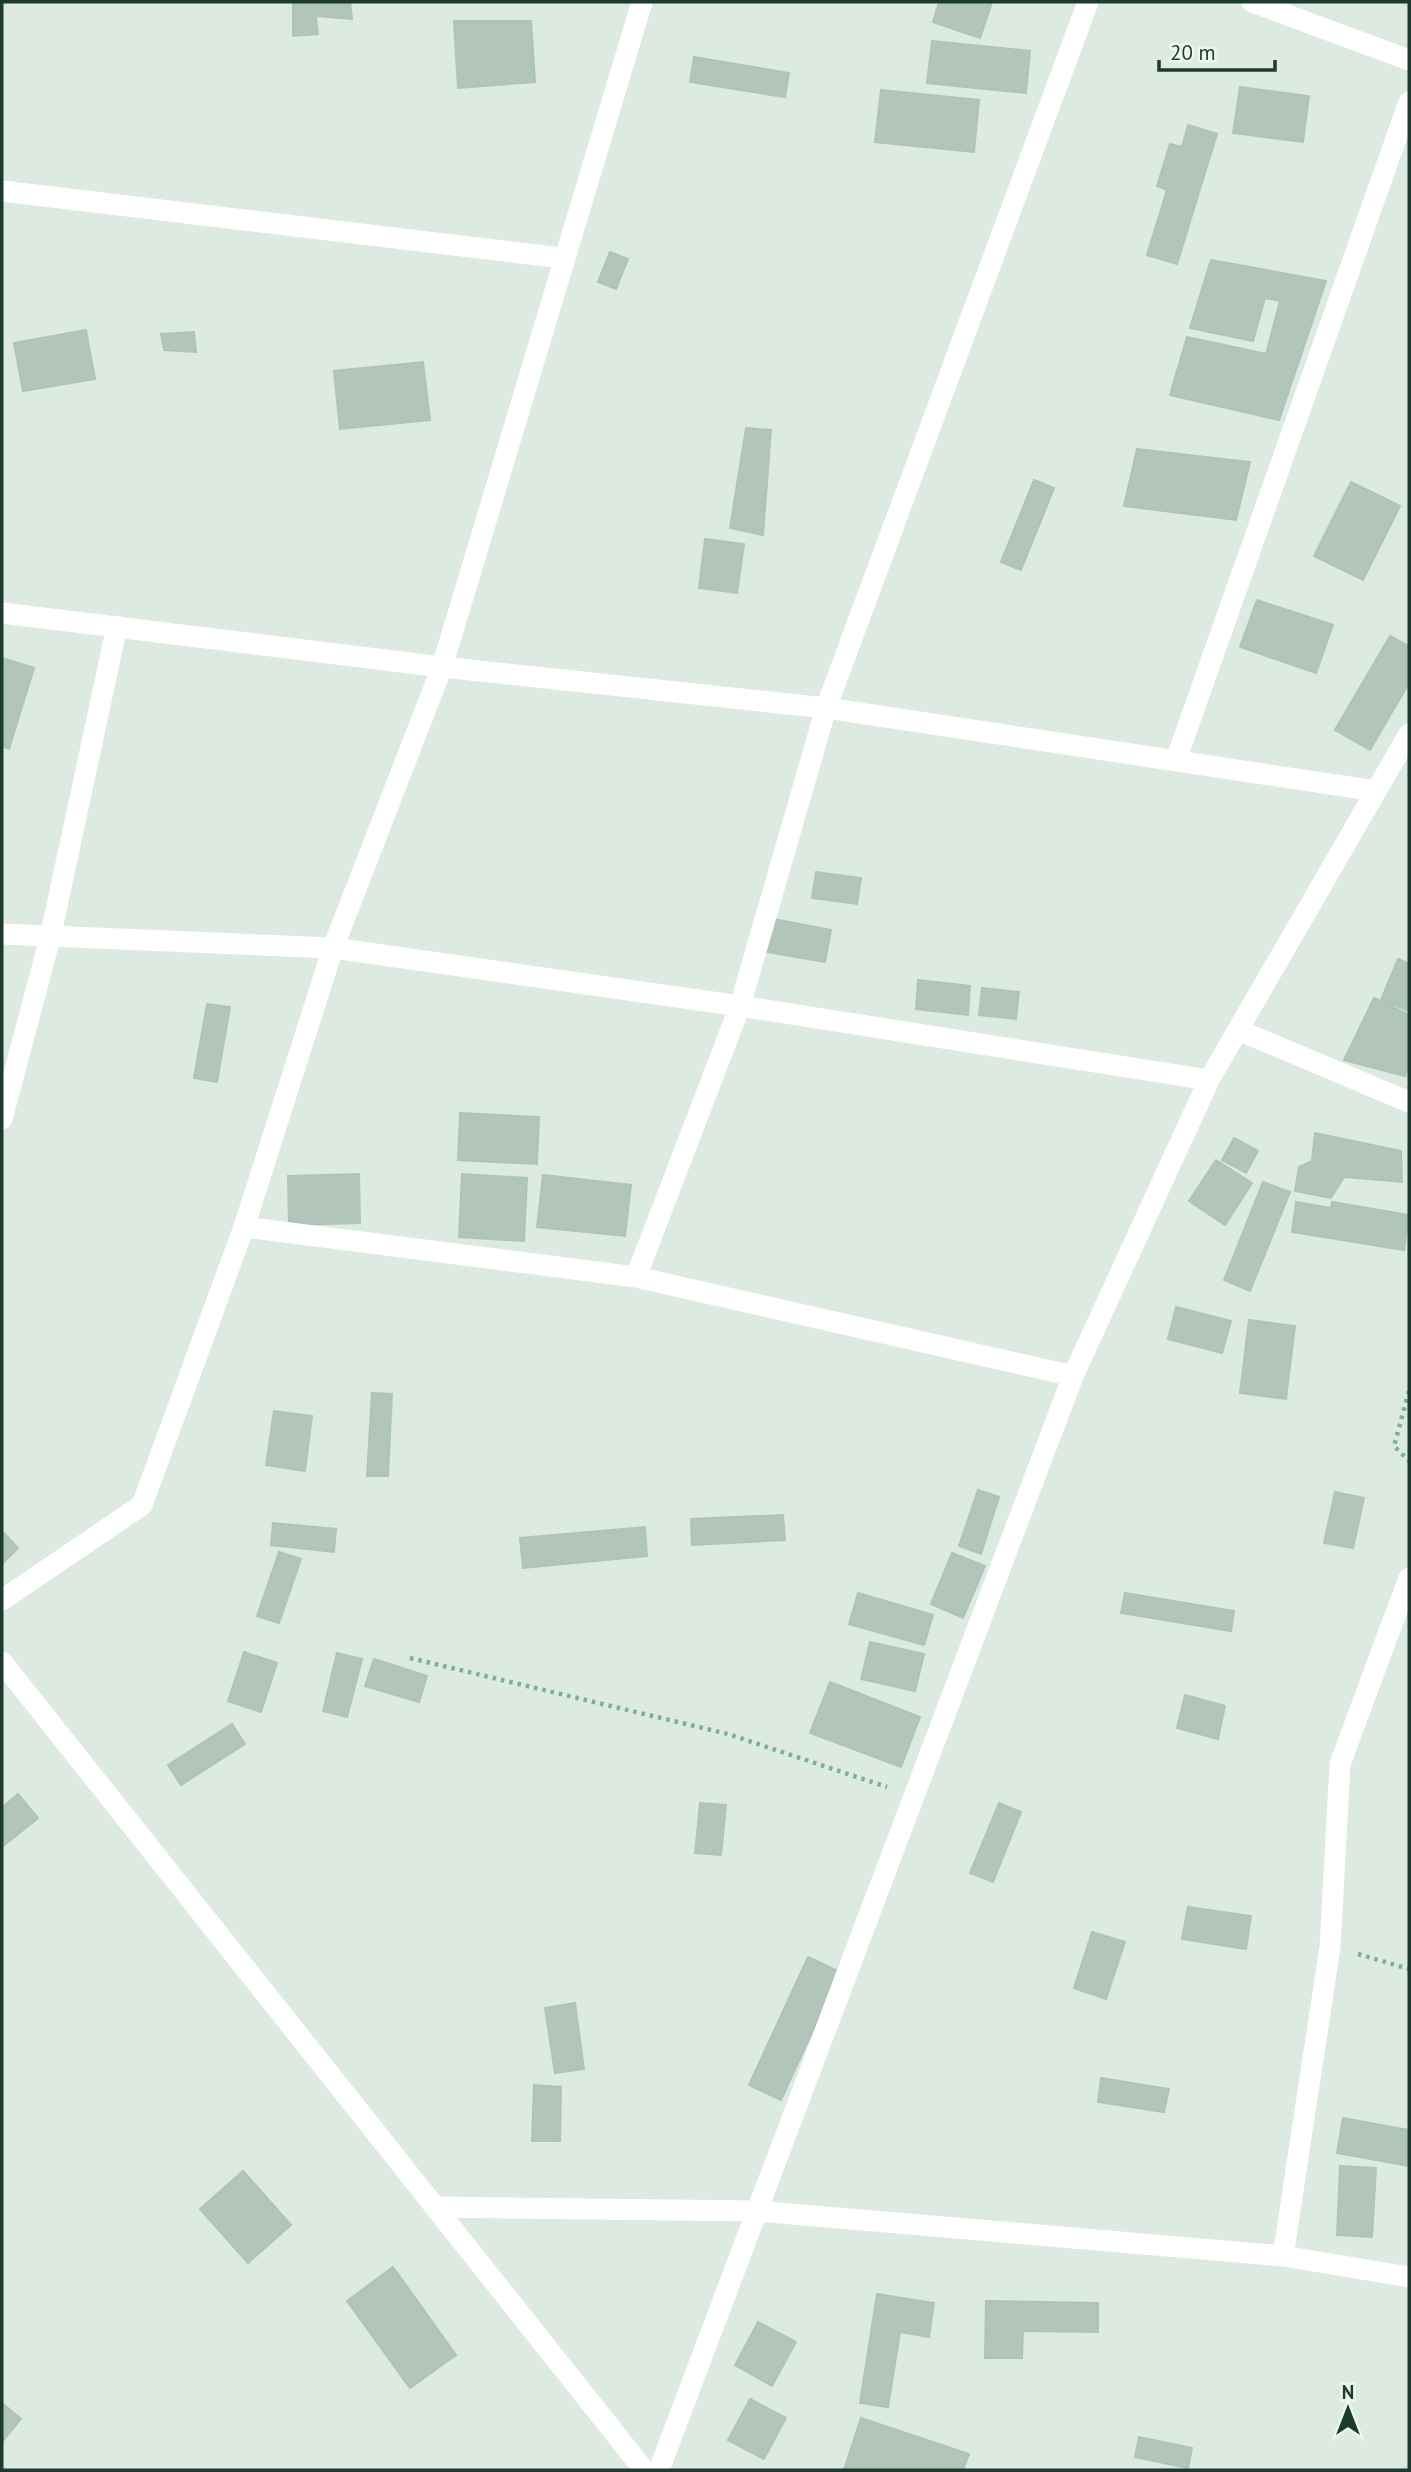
<svg xmlns="http://www.w3.org/2000/svg" width="1411" height="2472" viewBox="0 0 1411 2472" font-family="'PT Sans',sans-serif">
	<rect width="100%" height="100%" fill="#dceae2"/>
	<path fill="#b1c5ba" stroke="#aec4b8" stroke-width="2" d="M293,2H350L352,19L316,16L318,34L293,36Z
		M939,2H992L980,38L933,22Z
		M454,21H531L535,82L458,88Z
		M932,41L1030,51L1026,93L927,83Z
		M694,57L789,73L785,97L690,82Z
		M1240,87L1309,96L1303,142L1233,133Z
		M881,90L979,100L974,152L875,142Z
		M1188,125L1217,134L1177,264L1147,255L1167,190L1157,186L1170,144L1182,147Z
		M610,252L628,259L616,289L598,282Z
		M1211,260L1326,281L1279,420L1170,395L1187,337L1266,354L1280,301L1265,298L1253,341L1190,328Z
		M86,330L95,379L23,391L14,343Z
		M194,332L196,352L164,350L161,334Z
		M423,362L430,420L340,429L334,371Z
		M746,428L771,430L763,535L730,528Z
		M1137,449L1250,462L1236,520L1124,506Z
		M1034,480L1054,488L1021,570L1001,562Z
		M1351,482L1400,506L1363,580L1314,556Z
		M705,539L744,544L737,593L699,588Z
		M1257,600L1333,625L1316,673L1240,647Z
		M1390,636L1409,646V683L1370,750L1335,730Z
		M2,658L34,668L9,749L2,746Z
		M816,872L861,878L857,904L812,898Z
		M774,919L831,930L825,962L767,952Z
		M1398,959L1409,964V1011L1381,1000Z
		M918,980L970,986L968,1015L916,1009Z
		M982,988L1019,992L1016,1019L979,1015Z
		M1374,998L1409,1015V1066L1405,1076L1344,1060Z
		M207,1004L230,1007L217,1082L194,1078Z
		M460,1113L539,1117L537,1164L458,1160Z
		M1315,1133L1401,1151L1402,1182L1344,1177L1331,1198L1295,1191L1299,1167L1312,1161Z
		M1234,1138L1258,1151L1246,1173L1222,1160Z
		M1216,1160L1252,1183L1225,1225L1189,1201Z
		M359,1174L360,1223L289,1225L288,1176Z
		M462,1174L527,1178L524,1241L459,1237Z
		M543,1175L631,1185L625,1236L537,1227Z
		M1263,1182L1290,1192L1250,1291L1224,1280Z
		M1296,1202L1331,1208L1332,1202L1409,1215L1404,1250L1292,1232Z
		M1176,1307L1231,1321L1222,1353L1168,1339Z
		M1249,1320L1295,1326L1286,1399L1240,1393Z
		M372,1393L392,1394L388,1476H367Z
		M274,1411L312,1416L305,1471L266,1465Z
		M978,1490L999,1497L981,1554L959,1546Z
		M1335,1492L1364,1498L1353,1548L1324,1543Z
		M783,1515L785,1540L692,1545L691,1519Z
		M273,1523L336,1529L334,1552L271,1545Z
		M645,1527L647,1556L523,1568L520,1538Z
		M2,1531L18,1548L2,1564Z
		M279,1552L301,1559L279,1623L257,1616Z
		M952,1553L985,1566L963,1618L931,1604Z
		M858,1593L933,1615L924,1645L849,1624Z
		M1125,1593L1234,1611L1231,1631L1121,1613Z
		M870,1642L924,1654L915,1691L861,1679Z
		M244,1652L277,1663L261,1712L228,1701Z
		M337,1653L362,1659L347,1717L323,1711Z
		M374,1659L427,1676L419,1702L365,1686Z
		M830,1682L920,1717L901,1767L810,1733Z
		M1185,1695L1225,1706L1218,1739L1177,1728Z
		M232,1724L245,1744L181,1785L168,1765Z
		M18,1794L38,1818L2,1847V1808Z
		M700,1803L726,1805L721,1855L695,1853Z
		M999,1803L1021,1812L993,1882L970,1873Z
		M1188,1907L1251,1916L1246,1949L1182,1939Z
		M1092,1932L1125,1942L1106,1999L1074,1988Z
		M808,1957L840,1972L781,2100L749,2085Z
		M575,2003L584,2069L555,2073L545,2008Z
		M1101,2078L1169,2089L1164,2112L1098,2102Z
		M534,2085L561,2087L560,2141H532Z
		M1343,2118L1409,2130V2166L1337,2153Z
		M1340,2166L1376,2168L1372,2237L1337,2235Z
		M243,2171L291,2225L248,2263L200,2209Z
		M393,2267L456,2355L410,2388L347,2301Z
		M877,2294L934,2303L929,2337L900,2332L888,2407L860,2403Z
		M986,2301L1098,2303V2332L1023,2331L1022,2358H985Z
		M758,2322L796,2342L772,2386L735,2365Z
		M750,2399L786,2418L764,2459L728,2440Z
		M2,2403L21,2419L2,2442Z
		M861,2418L969,2454L963,2470H844Z
		M1139,2437L1192,2448L1188,2468L1135,2457Z"/>
	<g fill="none" stroke-linecap="round" stroke-linejoin="round">
		<path stroke="#7ab097" stroke-width="4.5" stroke-dasharray="3.5 5" stroke-linecap="butt" d="M1409,1391L1394,1446L1409,1461
			M410,1658L728,1734L887,1787
			M1358,1954L1409,1969"/>
		<path stroke="#fff" stroke-width="21" d="M1252,2L1409,60
			M2,191L562,258
			M2,613L442,667L826,708L1376,791
			M1176,760L1409,102
			M2,934L333,948L740,1006L1209,1080
			M1238,1030L1409,1102
			M2,1119L50,938L117,626
			M244,1227L636,1277L1073,1376
			M636,1277L740,1006L826,708L1088,2
			M2,1600L142,1505L244,1227L333,948L442,667L642,2
			M2,1662L644,2470
			M435,2207L757,2211L1283,2256L1409,2277
			M1283,2256L1330,1947L1340,1764L1409,1578
			M659,2470L1073,1376L1209,1080L1409,734"/>
	</g>
	<rect width="1411" height="2472" fill="none" stroke="#1d3a2e" stroke-width="7"/>
	<g transform="translate(1348 2409)" stroke="#ecf7f0" stroke-width="5" paint-order="stroke">
	<path d="M0-5L12 26L0 18L-12 26Z" fill="#1d3a2e"/>
	<text y="-10" font-size="19" font-weight="bold" text-anchor="middle" fill="#1d3a2e">N</text>
	</g>
	<path d="M1159 60v10h116v-10" fill="none" stroke="#1d3a2e" stroke-width="3.5"/>
	<text x="1170" y="60" font-size="21" fill="#1d3a2e" stroke="#ecf7f0" stroke-width="5" paint-order="stroke">20 m</text>
</svg>
